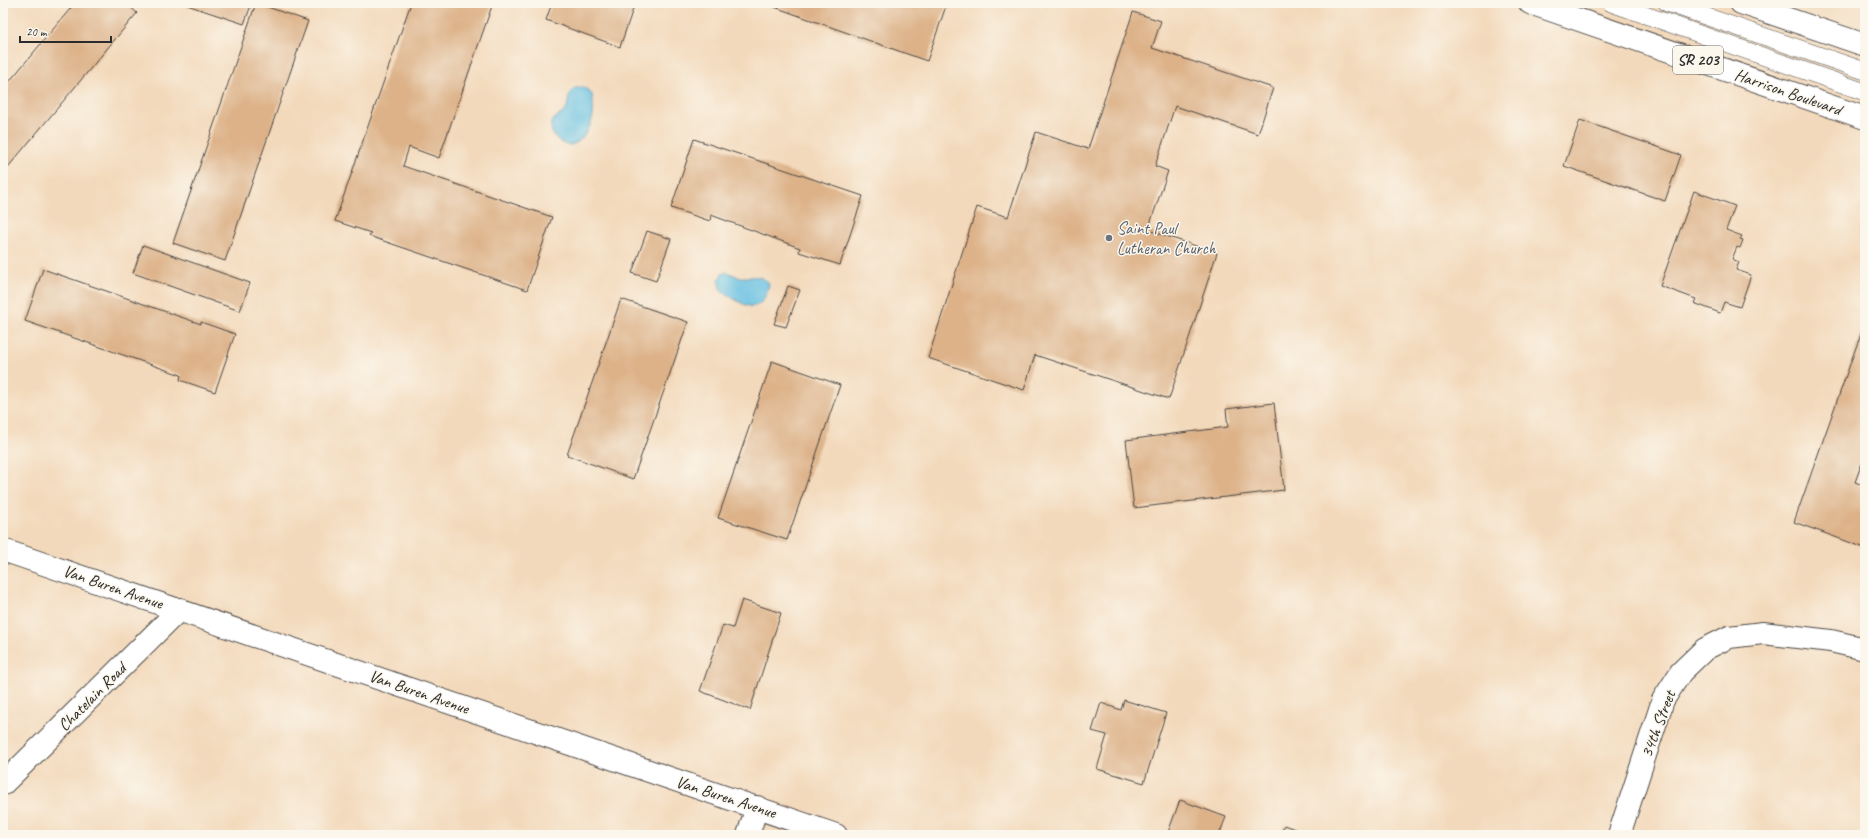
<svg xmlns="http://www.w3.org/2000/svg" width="1868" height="838" viewBox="0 0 1868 838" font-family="Caveat,sans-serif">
	<rect width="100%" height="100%" fill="#fbf7ec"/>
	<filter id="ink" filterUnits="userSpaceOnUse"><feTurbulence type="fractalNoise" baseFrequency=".025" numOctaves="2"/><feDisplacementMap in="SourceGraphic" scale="8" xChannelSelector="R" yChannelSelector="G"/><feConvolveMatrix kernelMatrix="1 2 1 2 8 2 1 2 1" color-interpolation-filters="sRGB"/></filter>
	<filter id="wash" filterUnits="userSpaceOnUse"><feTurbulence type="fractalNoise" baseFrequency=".012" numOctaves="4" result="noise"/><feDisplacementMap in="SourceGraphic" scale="16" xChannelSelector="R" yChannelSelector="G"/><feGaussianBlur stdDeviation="0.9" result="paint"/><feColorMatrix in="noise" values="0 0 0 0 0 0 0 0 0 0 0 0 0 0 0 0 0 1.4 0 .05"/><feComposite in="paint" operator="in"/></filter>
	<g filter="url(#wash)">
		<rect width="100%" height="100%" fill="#f3d9bb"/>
		<path fill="#63bfe1" stroke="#477586" d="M577,87H584L592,94C593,100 594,109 593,115C591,131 573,157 557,139C553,135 551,131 551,125C553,115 564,116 567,107C569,99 568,91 577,87Z
			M727,272C731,273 735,276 739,277C752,278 759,273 769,283C768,293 762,309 749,306C740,304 729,295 721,291L718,281L722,274Z"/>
		<g id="blocks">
			<path fill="#ddb289" d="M75,3H126L137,13L3,173V89Z
				M181,3H252L244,24Z
				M256,3L308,21L225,261L173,243Z
				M411,3H493L439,158L409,147L403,166L552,217L527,290L369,236L371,233L335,221Z
				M552,3H635L620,47L546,20Z
				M763,3H947L927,61Z
				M1133,12L1161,21L1152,48L1273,88L1258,134L1175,106L1155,166L1168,171L1148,230L1217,253L1169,399L1035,355L1024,390L928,358L977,207L1008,217L1036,132L1088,149Z
				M1580,120L1681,155L1665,201L1564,166Z
				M694,139L863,196L840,265L799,252L800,248L711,215L710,221L671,208Z
				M1694,191L1735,206L1726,230L1742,236L1740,239L1743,240L1740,248L1737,247L1732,259L1739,262L1736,270L1751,275L1740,307L1724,302L1720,313L1694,303L1696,299L1660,286Z
				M647,231L671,239L656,281L632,273Z
				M143,245L250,283L240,311L133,273Z
				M43,269L201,324V322L235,334L215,392L180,380L181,375L25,321Z
				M788,286L800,290L786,327L774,324Z
				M621,299L688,322L633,479L567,455Z
				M1865,322V455L1855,482L1865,486V548L1794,522Z
				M772,361L840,385L787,540L718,518Z
				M1274,403L1284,490L1134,508L1126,440L1228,427L1226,409Z
				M742,600L781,613L750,710L700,691L723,625L733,628Z
				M1124,700L1166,713L1144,783L1097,769L1107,735L1092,731L1101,703L1121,710Z
				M1180,800L1226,817L1219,835H1167Z
				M1284,825L1311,835H1281Z"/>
		</g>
	</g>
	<g filter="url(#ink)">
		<use href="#blocks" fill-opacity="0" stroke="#494541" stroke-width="1"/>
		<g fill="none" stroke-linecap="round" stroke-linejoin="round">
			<g stroke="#494541" stroke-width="18">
				<path id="lane" d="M1611,3L1865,92
					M1667,3L1865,71"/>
			</g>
			<g stroke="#494541" stroke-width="24">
				<path id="street" d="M3,550L836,835
					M3,784L180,609
					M748,835L757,807
					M1619,835L1663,700L1681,672L1705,649L1729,637L1763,633L1831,641L1865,649"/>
			</g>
			<g stroke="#494541" stroke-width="24">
				<path id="primary" d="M1530,3L1865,118
					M1741,3L1865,45"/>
			</g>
			<use href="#lane" stroke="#fff" stroke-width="17"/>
			<use href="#street" stroke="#fff" stroke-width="22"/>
			<use href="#primary" stroke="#fff" stroke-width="22"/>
		</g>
	</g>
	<circle fill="#6b7280" stroke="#fbf7ec" stroke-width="1.5" cx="1109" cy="238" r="4"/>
	<g text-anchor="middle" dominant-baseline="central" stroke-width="3" stroke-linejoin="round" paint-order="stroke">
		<rect fill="#fbf7ec" stroke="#696865" stroke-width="1" x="1673" y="46" width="50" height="28" rx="3"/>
		<g font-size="16" font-weight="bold" fill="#2b2b2b">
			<text x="1698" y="60">SR 203</text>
		</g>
		<g font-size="17" fill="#2b2b2b" stroke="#fbf7ec">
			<text transform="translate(1788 92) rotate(19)">Harrison Boulevard</text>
			<text transform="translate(113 587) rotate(19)">Van Buren Avenue</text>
			<text transform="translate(419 692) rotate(19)">Van Buren Avenue</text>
			<text transform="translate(92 697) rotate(-45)">Chatelain Road</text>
			<text transform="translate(1658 724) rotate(-69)">34th Street</text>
			<text transform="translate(726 797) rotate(18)">Van Buren Avenue</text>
		</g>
		<g font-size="17" fill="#5b616d" stroke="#fbf7ec" text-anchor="start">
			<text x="1117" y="228">Saint Paul<tspan x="1117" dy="20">Lutheran Church</tspan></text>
		</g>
	</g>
	<rect width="1868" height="838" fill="none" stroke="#fbf7ec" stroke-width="16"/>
	<path d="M20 36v6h91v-6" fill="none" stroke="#2b2b2b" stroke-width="2"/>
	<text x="26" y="36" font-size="12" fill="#2b2b2b" stroke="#fbf7ec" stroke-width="3" paint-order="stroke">20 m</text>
</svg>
